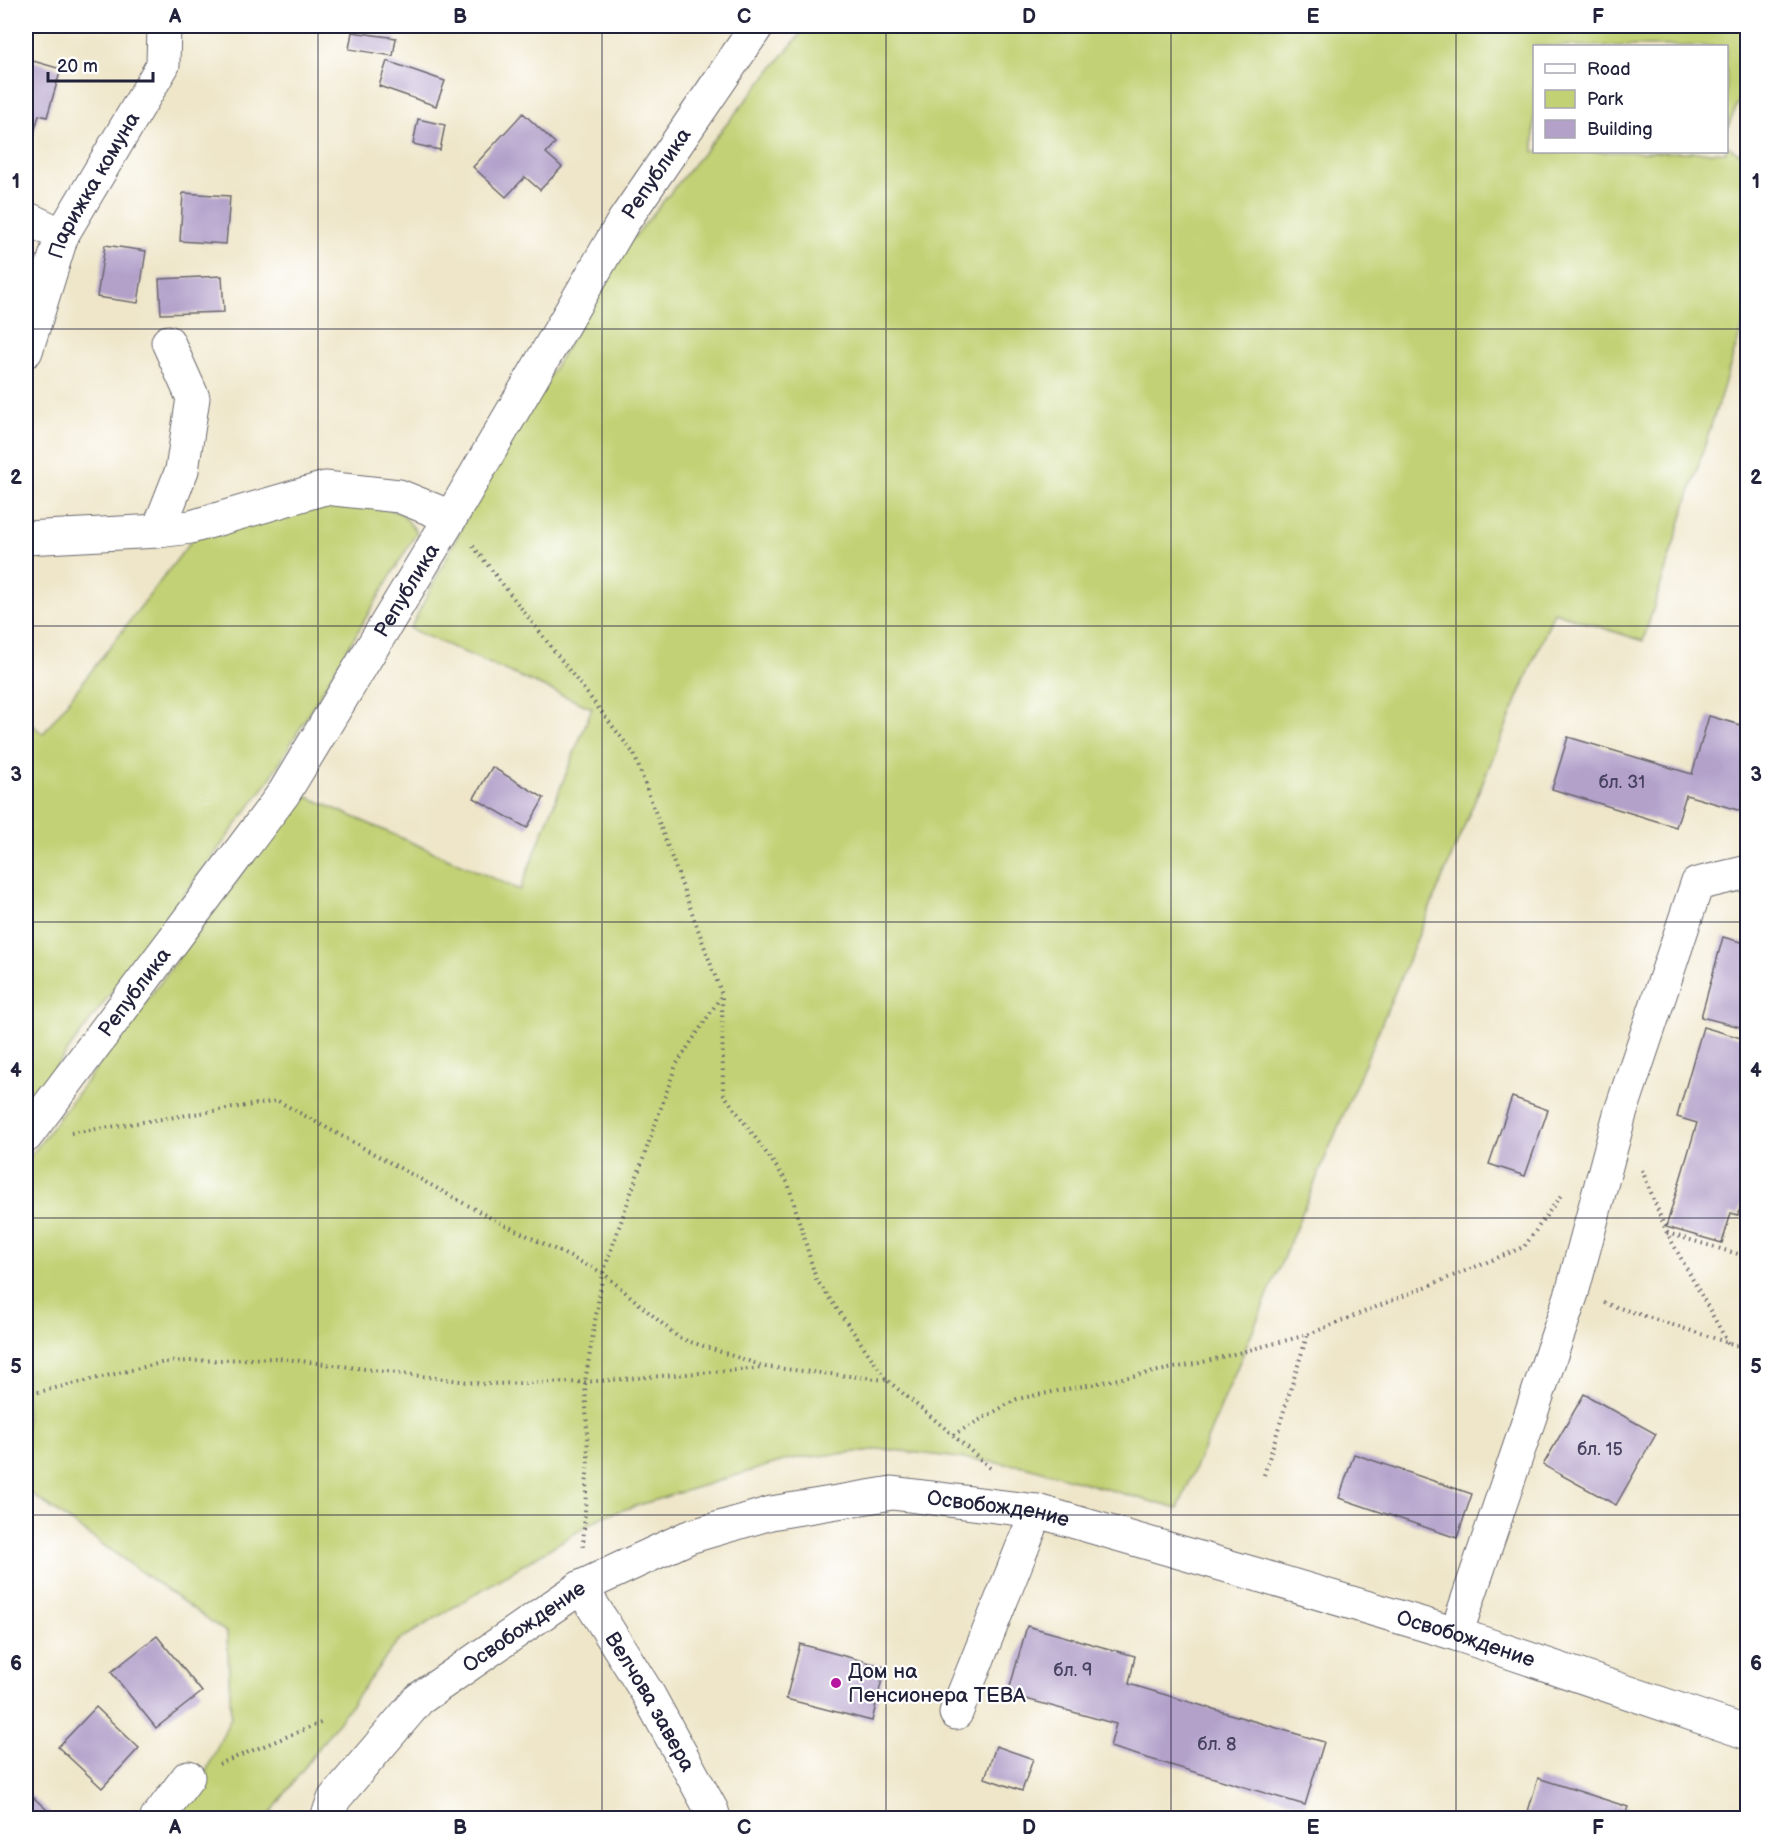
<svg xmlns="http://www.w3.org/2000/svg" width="1773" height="1844" viewBox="0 0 1773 1844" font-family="'Balsamiq Sans',sans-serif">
	<rect width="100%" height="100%" fill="#fff"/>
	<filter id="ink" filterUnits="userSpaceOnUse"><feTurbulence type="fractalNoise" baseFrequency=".0167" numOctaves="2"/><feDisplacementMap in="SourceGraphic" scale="12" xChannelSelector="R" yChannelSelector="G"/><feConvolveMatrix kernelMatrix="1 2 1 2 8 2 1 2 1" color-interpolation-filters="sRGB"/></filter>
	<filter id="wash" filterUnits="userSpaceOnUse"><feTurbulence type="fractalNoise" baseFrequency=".008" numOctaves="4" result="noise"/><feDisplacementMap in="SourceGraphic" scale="24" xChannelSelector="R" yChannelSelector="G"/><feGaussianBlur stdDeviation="1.35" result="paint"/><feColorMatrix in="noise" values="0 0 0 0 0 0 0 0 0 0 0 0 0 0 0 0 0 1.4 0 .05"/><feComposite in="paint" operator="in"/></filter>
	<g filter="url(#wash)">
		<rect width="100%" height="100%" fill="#efe6c9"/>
		<path fill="#c2d174" stroke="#727a58" stroke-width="1.5" d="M807,26H1747V81L1727,129L1726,46H1534V152H1726L1727,146L1747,157V312L1643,641L1554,612L1178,1509L1024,1466L885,1449L790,1459L603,1516L398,1641L267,1818H177L199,1787L231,1717L227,1633L26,1490V1162L279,824L299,793L520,890L592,708L410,629L477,498L626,247Z
			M316,503L373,504L402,514L417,532L268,782L26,1107V719L43,734L195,536Z"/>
		<g id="blocks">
			<path fill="#b3a1ca" d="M352,32L396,38L393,56L349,49Z
				M26,59L61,69L47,117L39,115L32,140L26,138Z
				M387,61L445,81L436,106L379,86Z
				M523,113L555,143L546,153L562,167L540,190L525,177L506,197L473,167Z
				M418,119L445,125L440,150L413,144Z
				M183,193L230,196L226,244L180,241Z
				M105,245L146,251L138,303L97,297Z
				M222,276L224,312L161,314L159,279Z
				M1709,716L1748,727V813L1686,795L1676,827L1552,789L1568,737L1692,774Z
				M492,767L544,798L527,828L474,798Z
				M1723,937L1748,944V1029L1701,1017Z
				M1703,1027L1748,1040V1131L1746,1137H1748V1182L1738,1215L1731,1213L1722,1243L1666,1227L1697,1123L1677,1117Z
				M1512,1097L1548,1110L1525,1176L1489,1164Z
				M1584,1394L1656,1434L1616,1505L1543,1465Z
				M1354,1454L1472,1494L1457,1538L1339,1498Z
				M1027,1626L1135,1656L1129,1684L1324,1742L1305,1805L1110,1747L1116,1724L1008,1694Z
				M157,1636L202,1692L156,1728L111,1672Z
				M800,1644L885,1667L872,1721L786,1699Z
				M96,1707L139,1748L102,1788L58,1747Z
				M996,1746L1033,1759L1022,1791L985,1778Z
				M1538,1778L1628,1807L1624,1818H1526Z
				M26,1791L56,1818H26Z"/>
		</g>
	</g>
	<g filter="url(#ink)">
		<use href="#blocks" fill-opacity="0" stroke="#6a676d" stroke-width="1.5"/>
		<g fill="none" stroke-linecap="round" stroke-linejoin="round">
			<g stroke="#6a676d" stroke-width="35">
				<g id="minor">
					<path d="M26,218L62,235"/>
					<path id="s1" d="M26,351L62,235L163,65L164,26"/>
					<path d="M158,531L182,470L193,398L168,342"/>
					<path d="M26,538L158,531L191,527L325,488L399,496L451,517"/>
					<path id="s2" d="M26,1136L284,793L451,517L623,222L757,26"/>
					<path id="s3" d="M581,1587L648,1694L712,1811L714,1818"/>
					<path d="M1456,1634L1572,1293L1620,1114L1697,884L1748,872"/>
					<path d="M956,1713L1037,1511"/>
					<path d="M157,1818L188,1777"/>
					<path id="s4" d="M327,1818L334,1799L419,1699L581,1587L689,1537L771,1513L892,1493L1037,1511L1255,1574L1456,1634L1748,1733"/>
				</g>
			</g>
			<path stroke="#6a676d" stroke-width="4" stroke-dasharray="1.5 4.5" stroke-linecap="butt" d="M473,546L634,754L722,995L723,1093L788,1183L816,1279L887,1380L953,1435L992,1470
				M71,1133L278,1101L489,1217L603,1273L679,1338L766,1367L886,1380
				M1642,1170L1667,1233L1728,1343
				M1667,1233L1748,1257
				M1604,1303L1748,1349
				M26,1395L165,1362L277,1358L484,1384L585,1382L763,1368
				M953,1435L1017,1399L1199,1363L1307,1335L1524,1247L1561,1195
				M1264,1475L1307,1336
				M583,1547L588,1456L585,1382L603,1273L676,1065L722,995
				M219,1764L323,1722"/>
			<use href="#minor" stroke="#fff" stroke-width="33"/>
		</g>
	</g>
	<path fill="none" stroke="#22223b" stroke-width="1.5" stroke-opacity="0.55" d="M318,26V1818M602,26V1818M886,26V1818M1171,26V1818M1456,26V1818M26,329H1748M26,626H1748M26,922H1748M26,1218H1748M26,1515H1748"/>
	<circle fill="#b5179e" stroke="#fff" stroke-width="2" cx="836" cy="1683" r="6"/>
	<g text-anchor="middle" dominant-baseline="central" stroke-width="4.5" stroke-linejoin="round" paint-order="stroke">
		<g font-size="18" fill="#46425f">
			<text x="1622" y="782">бл. 31</text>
			<text x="1600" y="1449">бл. 15</text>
			<text x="1073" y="1670">бл. 9</text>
			<text x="1217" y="1744">бл. 8</text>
		</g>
		<g font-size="21" fill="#22223b" stroke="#fff">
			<text stroke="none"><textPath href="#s2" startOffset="1152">Република</textPath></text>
			<text stroke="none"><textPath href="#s1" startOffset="180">Парижка комуна</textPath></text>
			<text stroke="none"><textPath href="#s2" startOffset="666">Република</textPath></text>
			<text stroke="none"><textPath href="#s2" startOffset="180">Република</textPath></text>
			<text stroke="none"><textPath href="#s4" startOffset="783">Освобождение</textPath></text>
			<text stroke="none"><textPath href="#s4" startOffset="279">Освобождение</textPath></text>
			<text stroke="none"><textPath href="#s4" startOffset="1269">Освобождение</textPath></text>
			<text stroke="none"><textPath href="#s3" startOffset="134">Велчова завера</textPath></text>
		</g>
		<g font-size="21" fill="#22223b" stroke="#fff" text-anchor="start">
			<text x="848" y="1671">Дом на<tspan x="848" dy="24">Пенсионера ТЕВА</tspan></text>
		</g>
	</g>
	<rect width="1773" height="1844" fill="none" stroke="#fff" stroke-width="66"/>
	<rect x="1533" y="45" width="195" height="108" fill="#ffffff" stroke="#a7a7b1" stroke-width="1.5"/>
	<rect x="1545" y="64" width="30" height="9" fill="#ffffff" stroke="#a7a7b1" stroke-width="1.5"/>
	<text x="1587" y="75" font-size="18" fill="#22223b">Road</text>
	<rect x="1545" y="90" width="30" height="18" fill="#c2d174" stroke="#a7a7b1" stroke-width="1.5"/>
	<text x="1587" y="105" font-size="18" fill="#22223b">Park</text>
	<rect x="1545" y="120" width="30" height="18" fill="#b3a1ca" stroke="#a7a7b1" stroke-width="1.5"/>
	<text x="1587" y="135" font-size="18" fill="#22223b">Building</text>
	<path d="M48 72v9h105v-9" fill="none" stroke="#22223b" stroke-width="3"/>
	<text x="57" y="72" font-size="18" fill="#22223b" stroke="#ffffff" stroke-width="4.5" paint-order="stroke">20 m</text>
	<rect x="33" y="33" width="1707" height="1778" fill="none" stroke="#22223b" stroke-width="2"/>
	<g font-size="20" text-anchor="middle" font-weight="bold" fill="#22223b">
		<text x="175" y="23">A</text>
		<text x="460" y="23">B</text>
		<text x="744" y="23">C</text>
		<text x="1029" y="23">D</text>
		<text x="1313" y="23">E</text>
		<text x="1598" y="23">F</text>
		<text x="16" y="188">1</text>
		<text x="1756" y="188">1</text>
		<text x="16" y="484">2</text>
		<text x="1756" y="484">2</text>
		<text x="16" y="781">3</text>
		<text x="1756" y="781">3</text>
		<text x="16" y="1077">4</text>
		<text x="1756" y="1077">4</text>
		<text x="16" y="1373">5</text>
		<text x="1756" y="1373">5</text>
		<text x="16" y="1670">6</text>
		<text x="1756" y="1670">6</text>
		<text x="175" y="1834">A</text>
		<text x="460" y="1834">B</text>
		<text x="744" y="1834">C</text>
		<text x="1029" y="1834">D</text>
		<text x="1313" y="1834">E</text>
		<text x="1598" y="1834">F</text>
	</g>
</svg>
